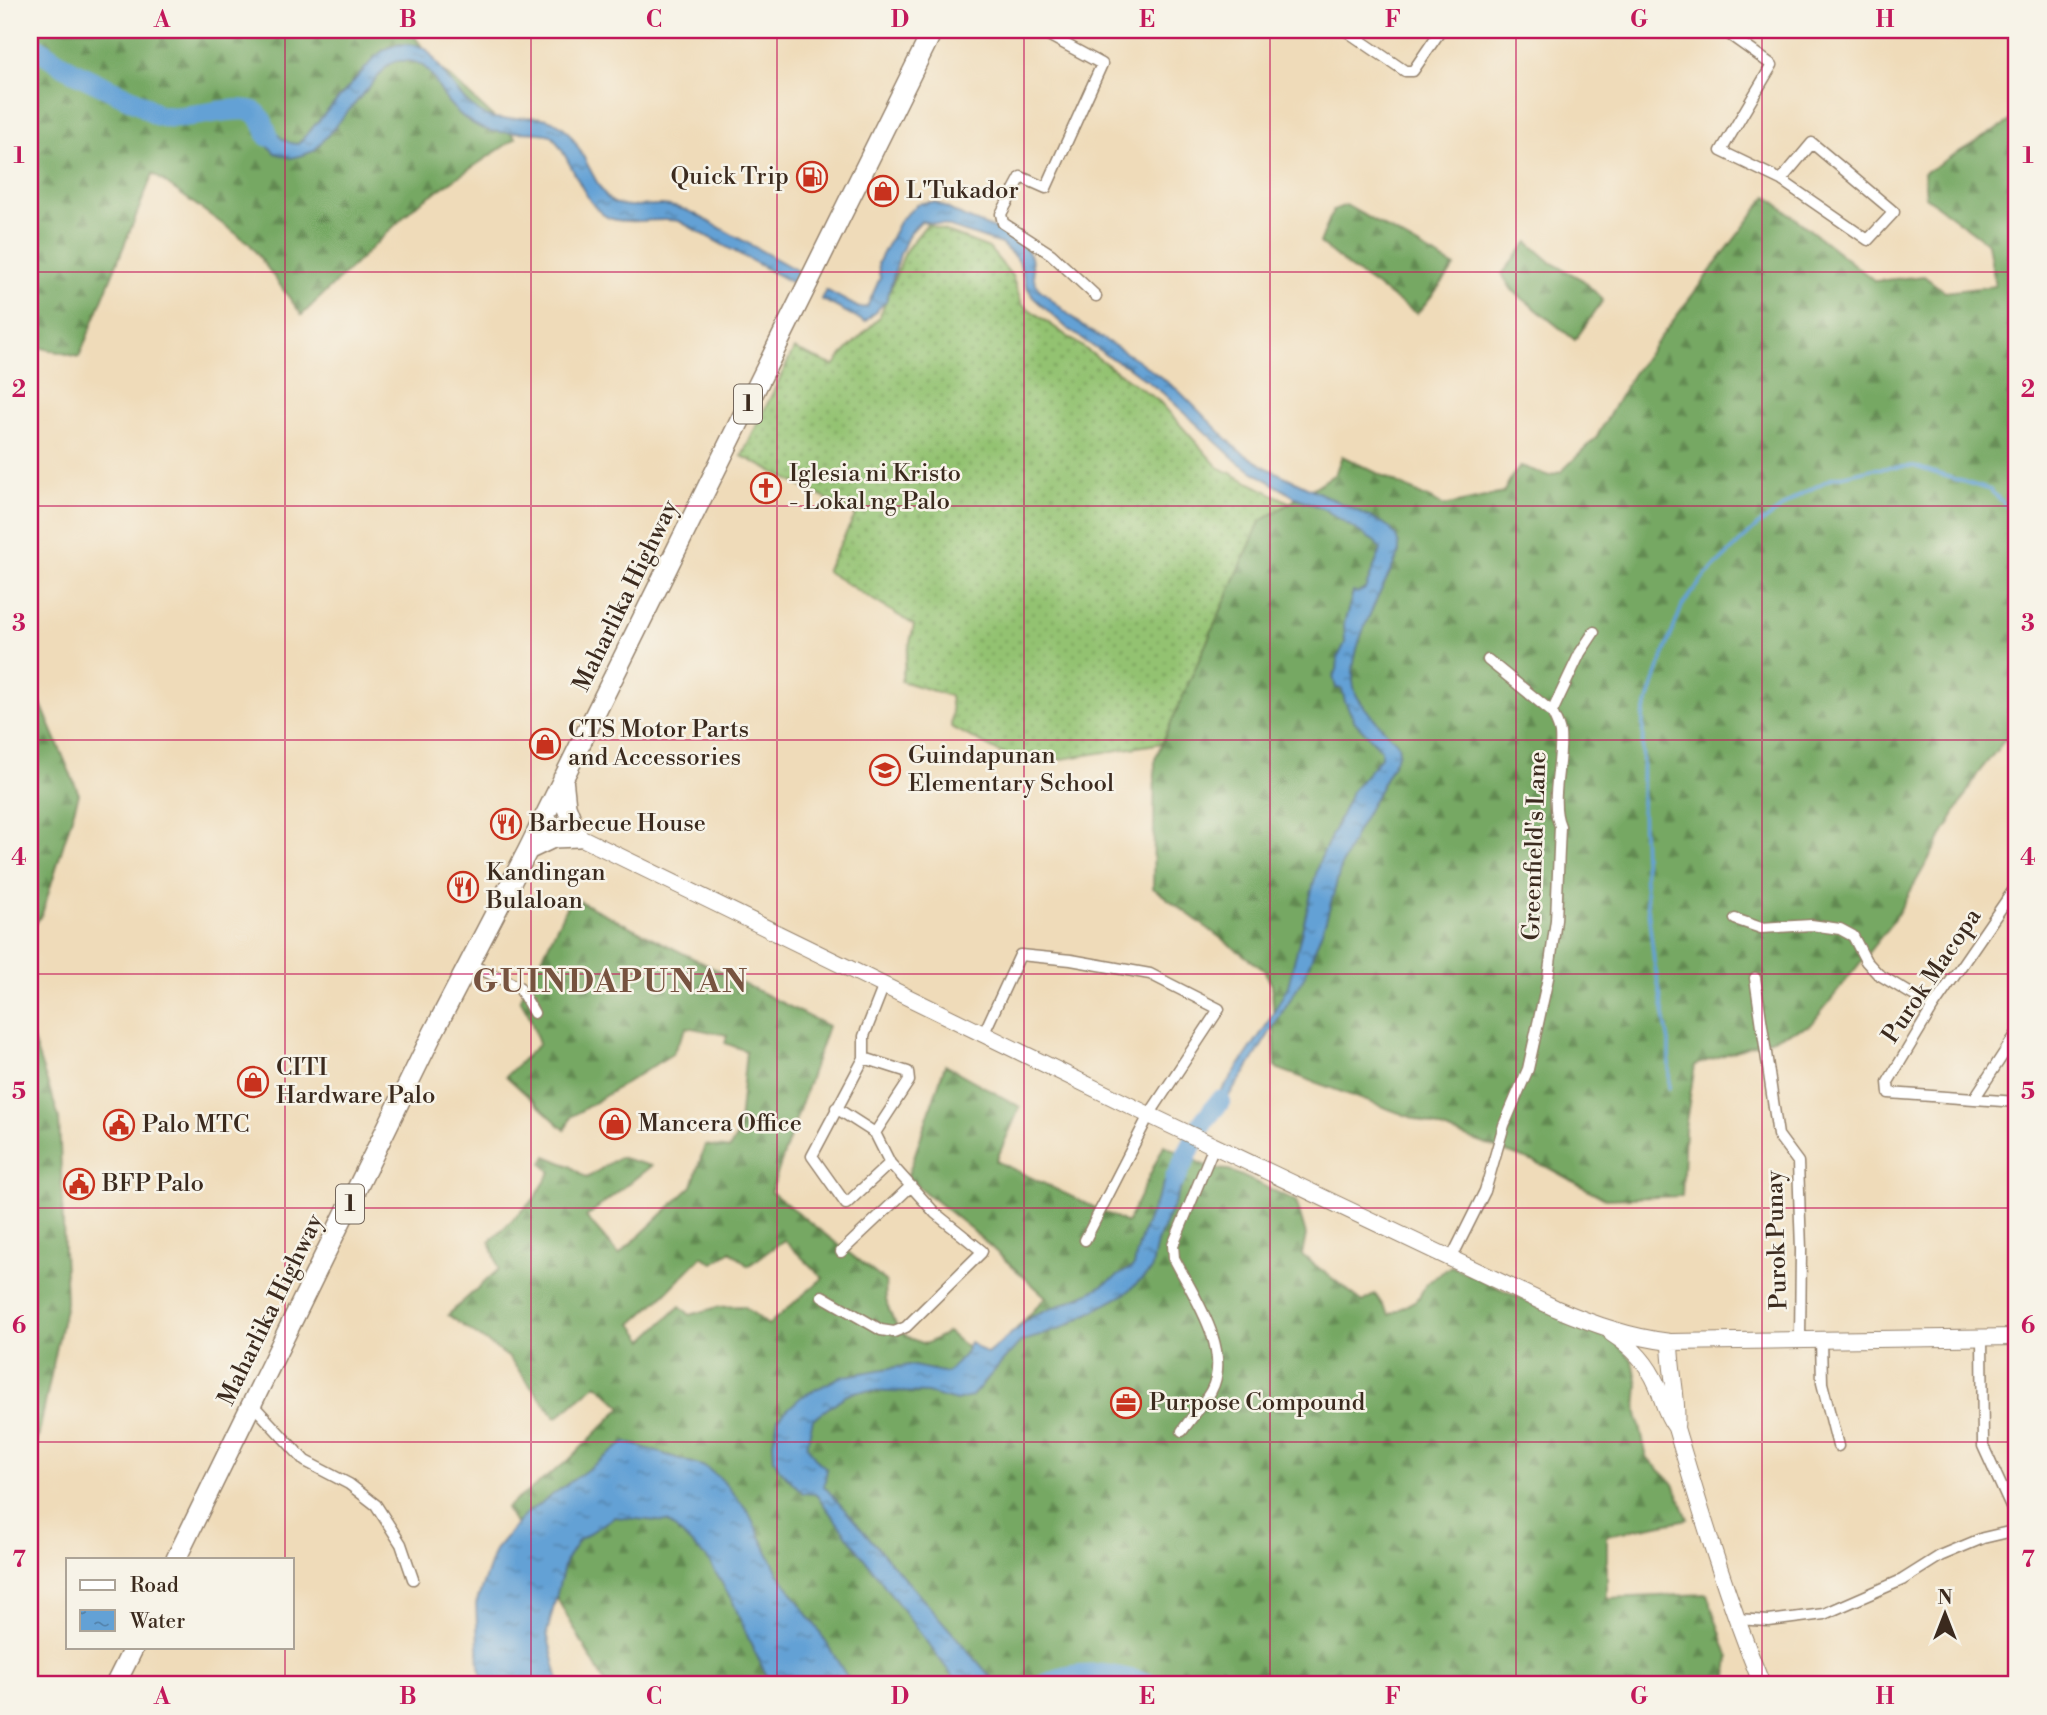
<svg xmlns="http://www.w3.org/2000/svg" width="2047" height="1715" viewBox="0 0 2047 1715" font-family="'Libre Bodoni',serif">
	<defs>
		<pattern id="grass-dots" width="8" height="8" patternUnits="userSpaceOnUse" patternTransform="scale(1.75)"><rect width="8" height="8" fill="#93c271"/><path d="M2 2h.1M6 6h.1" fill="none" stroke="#799e5c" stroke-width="1.8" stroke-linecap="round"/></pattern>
		<pattern id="forest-firs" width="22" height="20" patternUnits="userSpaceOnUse" patternTransform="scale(1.75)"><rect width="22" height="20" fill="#76a863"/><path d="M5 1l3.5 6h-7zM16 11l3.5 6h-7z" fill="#628951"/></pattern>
		<pattern id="water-ripples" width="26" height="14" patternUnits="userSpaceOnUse" patternTransform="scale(1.75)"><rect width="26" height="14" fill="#63a1d5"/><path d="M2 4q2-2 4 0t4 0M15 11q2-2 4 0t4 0" fill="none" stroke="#5383ac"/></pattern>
	</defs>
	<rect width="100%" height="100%" fill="#f7f3e8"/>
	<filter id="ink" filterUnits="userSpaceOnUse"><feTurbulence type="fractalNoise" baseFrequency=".0143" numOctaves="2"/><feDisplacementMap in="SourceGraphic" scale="14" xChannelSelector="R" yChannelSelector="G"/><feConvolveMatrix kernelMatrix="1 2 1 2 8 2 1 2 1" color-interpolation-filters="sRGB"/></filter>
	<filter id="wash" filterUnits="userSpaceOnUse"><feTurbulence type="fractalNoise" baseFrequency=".00686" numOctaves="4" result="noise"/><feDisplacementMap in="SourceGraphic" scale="28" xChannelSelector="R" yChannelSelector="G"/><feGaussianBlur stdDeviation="1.57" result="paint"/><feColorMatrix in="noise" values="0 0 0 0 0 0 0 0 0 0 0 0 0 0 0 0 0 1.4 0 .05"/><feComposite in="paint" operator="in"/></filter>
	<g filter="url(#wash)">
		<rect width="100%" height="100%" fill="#efdbb9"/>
		<path fill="url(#grass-dots)" stroke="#677648" stroke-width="2" d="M927,224L989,248L1012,276L1022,304L1160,402L1218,467L1297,506L1200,737L1024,765L951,727L952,712L950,696L901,681L914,625L826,571L856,514L742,456L794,349L834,366L842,355L879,318L906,250Z"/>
		<path fill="url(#forest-firs)" stroke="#586940" stroke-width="2" fill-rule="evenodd" d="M30,30H410L431,59L516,138L416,205L302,315L249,243L153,174L79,357L30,345Z
			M2017,117V725L1978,773L1894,920L1811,1025L1695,1065L1685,1128L1682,1196L1605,1199L1545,1166L1276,1068L1272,985L1264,970L1153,888L1155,759L1260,522L1335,474L1342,456L1444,506L1503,493L1512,476L1521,466L1549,476L1562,471L1596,438L1632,375L1767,196L1875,281L1924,276L1945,292L1995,286L1988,243L1926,197L1924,173Z
			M1346,205L1455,267L1417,314L1349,267L1320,243L1333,210Z
			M1528,242L1552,263L1583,280L1603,300L1575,340L1512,290L1502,274Z
			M30,678L79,794L42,914L30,932Z
			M571,897L828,1026L771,1192L886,1282C883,1301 891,1321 905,1335C910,1340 919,1341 926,1344L948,1332L985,1363L1046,1297L971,1229L907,1178L945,1065L1020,1107L996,1161L1127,1223L1164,1145L1212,1169L1229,1170L1296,1201L1306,1235L1302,1255L1363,1302L1375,1294L1389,1315L1418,1299L1426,1284L1451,1266L1617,1343L1633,1361L1638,1385L1636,1409L1647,1458L1674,1484L1688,1519L1607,1535V1598L1707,1594L1729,1658L1726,1685H606L506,1508L569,1460L622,1407L597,1384L556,1418L508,1357L448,1315L499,1269L490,1241L534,1199L551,1172L542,1163L546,1156L570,1166L587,1178L619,1157L651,1166L586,1217L619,1255L692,1186L705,1145L729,1149L738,1134L746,1051L725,1043L727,1035L687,1027L672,1054L571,1117L565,1130L506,1076L539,1044L529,1015L520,999L534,975ZM784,1240L823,1278L768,1325L744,1306L718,1307L690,1315L680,1306L644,1340L632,1324L665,1294L702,1256L713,1263L731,1251L748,1266Z
			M30,1032L59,1117L66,1303L34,1457L30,1463Z"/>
		<path fill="url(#water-ripples)" stroke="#4f667a" stroke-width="2" d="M399,44L417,45L426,49C444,69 460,105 487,116C511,126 537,106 564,128C581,143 599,197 614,203C629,209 647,204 662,205C673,206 684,209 693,213L805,275L798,286L679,221C657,217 634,225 612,219C585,212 571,155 551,135C528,128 503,137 481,128C468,122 456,112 447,101C435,85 431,62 408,61C399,60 395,61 388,65L314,151L303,155L291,158L275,153L263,141L253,121L254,112L258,111C272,123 277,144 298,144L376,56L387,48Z
			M927,202H935L964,217L1000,231L1026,248L1031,257L1034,279L1038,288L1082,326L1136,359L1178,390L1238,450L1267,468L1383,523C1394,530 1400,540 1399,553C1384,589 1341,656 1356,694C1363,709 1386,731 1398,744L1399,753L1356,833L1342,864L1326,920L1305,975L1245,1073L1208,1125L1198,1120L1216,1099L1266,1026L1288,986L1319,862L1352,791L1381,757V749L1355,722L1345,702L1342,689L1336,688L1333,676L1337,670L1338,657L1345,643L1344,624L1353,592L1357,593L1365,589L1381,550L1375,542L1322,508L1295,497L1239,463L1163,393L1127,366L1107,356L1068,329L1034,298L1026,285L1019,261L1001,244L944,225L921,221L909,234L900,254L886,301L865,322L821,299L826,290L859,308L867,307L880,278L878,263L900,220L918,204Z
			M1181,1149L1195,1156L1157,1242L1151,1271L1125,1294L1058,1330L1020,1342L971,1397L956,1401L927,1393L858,1391L845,1396L813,1419L807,1445L816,1459L827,1469L824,1486L998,1685H959L818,1497L815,1494L803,1493L779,1469L774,1459L773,1442L778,1418L801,1397L840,1377L878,1370L909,1365L947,1373L964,1355L970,1342L987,1354L1031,1317L1089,1293L1134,1266C1141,1225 1163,1186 1181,1149Z
			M626,1442L705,1467L721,1479L748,1511L778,1573L818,1629L852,1685H771L750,1642L733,1602L707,1558L668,1522L614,1517L578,1541L565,1562L547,1633L560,1685H485L479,1667L476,1604L495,1550L524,1515Z"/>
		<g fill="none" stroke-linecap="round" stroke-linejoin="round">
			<path stroke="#63a1d5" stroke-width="3.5" d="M1669,1089V1042L1654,961L1645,883L1642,809L1643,717L1657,673L1682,606L1706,575L1757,526L1798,496L1832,478L1872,469L1913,466L1990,490L2017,516"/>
			<path stroke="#63a1d5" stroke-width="21" d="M30,52L39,49C73,75 102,85 139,103C145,106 151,112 157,115C180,123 238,103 254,112C262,116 265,129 268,136
				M1175,1179L1203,1122L1220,1101
				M1044,1685C1081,1666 1114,1675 1153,1685"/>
		</g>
	</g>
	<g filter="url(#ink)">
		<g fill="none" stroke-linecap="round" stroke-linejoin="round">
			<g stroke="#95826c" stroke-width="13">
				<path id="minor" d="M1039,30L1102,64L1046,188L1021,177L1001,214L1003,223L1051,254L1096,296
					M1345,30L1405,71H1413L1441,30
					M1723,30L1772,65L1721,151L1781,180L1812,143L1894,212L1868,240L1781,180
					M1488,660L1552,712
					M2017,885L1933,1007L1888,1082L1889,1093L2017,1102
					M1735,919L1761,928L1811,925L1840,929L1853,936L1866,961L1878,974L1933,1007
					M469,964L519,987L534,1013
					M1755,978L1778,1135L1798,1162L1801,1250L1800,1339
					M984,1033L1020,955L1071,960L1150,974L1219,1009L1149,1115L1085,1240
					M864,1058L908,1072L909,1081L875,1133
					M1974,1099L2017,1033
					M836,1108L875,1133L890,1163L846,1204L812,1156L864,1058V1036L884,985
					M841,1252L911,1186
					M1451,1259L1485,1191L1504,1125L1528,1069L1548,978L1556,920L1560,826C1549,801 1563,761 1560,733C1559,726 1555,719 1552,712L1580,653L1594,632
					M822,1296L881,1330L894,1332L906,1327L981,1253L982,1251L935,1213L890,1163
					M1982,1337L1983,1446L2015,1516L2017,1529
					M1821,1339L1822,1383L1838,1446
					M252,1404L305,1461L349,1484L376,1505L401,1544L413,1579
					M1182,1431C1191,1418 1203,1405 1211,1391C1233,1350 1192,1294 1174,1258L1173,1245L1214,1146
					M1736,1619L1769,1621L1824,1614L1902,1580L1940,1556L1983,1538L2017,1530"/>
			</g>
			<g stroke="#95826c" stroke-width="18">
				<path id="secondary" d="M543,819L1149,1115L1555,1308C1593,1324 1629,1337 1670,1342L2017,1337
					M1612,1334C1631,1346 1648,1364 1657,1385C1663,1399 1665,1413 1675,1426
					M1670,1342C1670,1371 1679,1400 1676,1428C1702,1515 1728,1601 1762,1685"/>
			</g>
			<g stroke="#95826c" stroke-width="22">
				<path id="trunk" d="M528,850L553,838L578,837L566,806L563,778
					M176,1559L433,1033L528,850L933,30
					M115,1685L134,1647"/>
			</g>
			<use href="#minor" stroke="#fff" stroke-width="10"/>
			<use href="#secondary" stroke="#fff" stroke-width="16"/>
			<use href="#trunk" stroke="#fff" stroke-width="19"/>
		</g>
	</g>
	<path fill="none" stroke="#c2185b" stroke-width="2" stroke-opacity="0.55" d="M285,30V1559M531,30V1685M777,30V1685M1024,30V1685M1270,30V1685M1516,30V1685M1762,30V1685M30,272H2017M30,506H2017M30,740H2017M30,974H2017M30,1208H2017M30,1442H2017M285,1647V1685"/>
	<defs>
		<g id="fuel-ring" transform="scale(1.575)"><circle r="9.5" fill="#f7f3e8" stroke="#c8321e" stroke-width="1.5"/><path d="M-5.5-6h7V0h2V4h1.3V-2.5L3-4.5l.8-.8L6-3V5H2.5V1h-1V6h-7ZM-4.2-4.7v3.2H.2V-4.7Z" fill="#c8321e"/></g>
		<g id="shop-ring" transform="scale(1.575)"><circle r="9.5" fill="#f7f3e8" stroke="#c8321e" stroke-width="1.5"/><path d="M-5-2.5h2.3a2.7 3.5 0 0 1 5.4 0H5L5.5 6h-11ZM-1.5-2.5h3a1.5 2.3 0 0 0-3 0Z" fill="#c8321e"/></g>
		<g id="church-ring" transform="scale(1.575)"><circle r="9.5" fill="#f7f3e8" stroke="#c8321e" stroke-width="1.5"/><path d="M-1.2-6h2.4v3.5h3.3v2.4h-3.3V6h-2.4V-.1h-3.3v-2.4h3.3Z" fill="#c8321e"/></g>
		<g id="school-ring" transform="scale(1.575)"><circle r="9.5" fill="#f7f3e8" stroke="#c8321e" stroke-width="1.5"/><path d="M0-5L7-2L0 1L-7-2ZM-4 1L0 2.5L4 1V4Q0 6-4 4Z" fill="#c8321e"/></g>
		<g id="restaurant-ring" transform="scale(1.575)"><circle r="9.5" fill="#f7f3e8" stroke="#c8321e" stroke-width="1.5"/><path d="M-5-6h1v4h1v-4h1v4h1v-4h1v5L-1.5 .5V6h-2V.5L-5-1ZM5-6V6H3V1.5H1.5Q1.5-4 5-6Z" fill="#c8321e"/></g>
		<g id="civic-ring" transform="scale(1.575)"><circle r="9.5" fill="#f7f3e8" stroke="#c8321e" stroke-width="1.5"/><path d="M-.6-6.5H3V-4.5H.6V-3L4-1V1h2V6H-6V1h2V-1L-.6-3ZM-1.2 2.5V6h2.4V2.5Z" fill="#c8321e"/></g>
		<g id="office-ring" transform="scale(1.575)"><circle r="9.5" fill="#f7f3e8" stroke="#c8321e" stroke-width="1.5"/><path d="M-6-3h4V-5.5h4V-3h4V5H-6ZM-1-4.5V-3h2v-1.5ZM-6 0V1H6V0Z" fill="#c8321e"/></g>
	</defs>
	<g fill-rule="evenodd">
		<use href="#fuel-ring" x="812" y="177"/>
		<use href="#shop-ring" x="883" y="191"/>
		<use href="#church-ring" x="766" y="488"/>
		<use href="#shop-ring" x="545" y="744"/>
		<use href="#school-ring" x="885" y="770"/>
		<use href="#restaurant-ring" x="506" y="824"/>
		<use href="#restaurant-ring" x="463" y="887"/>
		<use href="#shop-ring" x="253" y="1082"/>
		<use href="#shop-ring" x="615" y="1124"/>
		<use href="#civic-ring" x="119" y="1125"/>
		<use href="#civic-ring" x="79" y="1184"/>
		<use href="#office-ring" x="1126" y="1403"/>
	</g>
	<g text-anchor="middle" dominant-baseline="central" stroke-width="5" stroke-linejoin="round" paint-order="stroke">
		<g fill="#f7f3e8" stroke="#73665b" stroke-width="2">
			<rect x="734" y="384.5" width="28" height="39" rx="5"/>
			<rect x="336" y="1184.5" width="28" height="39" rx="5"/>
		</g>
		<g font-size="23" font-weight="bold" fill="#3b2a1e">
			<text x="748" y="404">1</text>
			<text x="350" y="1204">1</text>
		</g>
		<g font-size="24" fill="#3b2a1e" stroke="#f7f3e8" text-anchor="start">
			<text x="789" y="177" text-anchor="end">Quick Trip</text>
			<text x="906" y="191">L'Tukador</text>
			<text x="789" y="474">Iglesia ni Kristo<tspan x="789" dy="28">- Lokal ng Palo</tspan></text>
			<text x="568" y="730">CTS Motor Parts<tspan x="568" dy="28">and Accessories</tspan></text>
			<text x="908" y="756">Guindapunan<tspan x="908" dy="28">Elementary School</tspan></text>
			<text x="529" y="824">Barbecue House</text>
			<text x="486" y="873">Kandingan<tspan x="486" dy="28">Bulaloan</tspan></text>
			<text x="276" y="1068">CITI<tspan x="276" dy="28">Hardware Palo</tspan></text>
			<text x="638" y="1124">Mancera Office</text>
			<text x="142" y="1125">Palo MTC</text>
			<text x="102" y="1184">BFP Palo</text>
			<text x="1149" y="1403">Purpose Compound</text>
		</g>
		<g font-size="24" fill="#3b2a1e" stroke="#f7f3e8">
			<text transform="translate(626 596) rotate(-64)">Maharlika Highway</text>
			<text transform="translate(1535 846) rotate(-88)">Greenfield's Lane</text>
			<text transform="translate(1932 976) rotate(-56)">Purok Macopa</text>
			<text transform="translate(1777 1240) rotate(-92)">Purok Punay</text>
			<text transform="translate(271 1310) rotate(-64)">Maharlika Highway</text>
		</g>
		<g font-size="32" font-weight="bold" letter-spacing="2" fill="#775340" stroke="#f7f3e8">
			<text x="611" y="982">GUINDAPUNAN</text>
		</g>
	</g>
	<rect width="2047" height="1715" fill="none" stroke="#f7f3e8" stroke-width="77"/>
	<rect x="66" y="1558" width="228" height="91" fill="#f7f3e8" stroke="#aca397" stroke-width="2"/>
	<rect x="80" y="1580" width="35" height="10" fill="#ffffff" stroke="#aca397" stroke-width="2"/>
	<text x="130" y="1592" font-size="21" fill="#3b2a1e">Road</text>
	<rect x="80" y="1610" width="35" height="21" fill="url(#water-ripples)" stroke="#aca397" stroke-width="2"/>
	<text x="130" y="1628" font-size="21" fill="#3b2a1e">Water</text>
	<g transform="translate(1945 1614)" stroke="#f7f3e8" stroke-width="5" paint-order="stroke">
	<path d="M0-5L12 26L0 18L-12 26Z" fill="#3b2a1e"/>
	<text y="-10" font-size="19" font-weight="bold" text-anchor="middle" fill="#3b2a1e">N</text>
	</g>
	<rect x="38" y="38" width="1970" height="1638" fill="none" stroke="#c2185b" stroke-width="2.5"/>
	<g font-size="23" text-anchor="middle" font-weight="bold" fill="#c2185b">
		<text x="162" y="27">A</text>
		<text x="408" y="27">B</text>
		<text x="654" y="27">C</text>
		<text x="900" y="27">D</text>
		<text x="1147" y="27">E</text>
		<text x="1393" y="27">F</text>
		<text x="1639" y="27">G</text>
		<text x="1885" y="27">H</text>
		<text x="19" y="163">1</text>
		<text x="2028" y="163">1</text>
		<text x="19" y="397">2</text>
		<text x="2028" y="397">2</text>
		<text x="19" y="631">3</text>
		<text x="2028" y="631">3</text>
		<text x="19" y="865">4</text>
		<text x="2028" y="865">4</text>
		<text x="19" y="1099">5</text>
		<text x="2028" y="1099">5</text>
		<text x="19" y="1333">6</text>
		<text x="2028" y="1333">6</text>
		<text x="19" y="1567">7</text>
		<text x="2028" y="1567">7</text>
		<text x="162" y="1704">A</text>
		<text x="408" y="1704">B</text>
		<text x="654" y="1704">C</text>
		<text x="900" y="1704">D</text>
		<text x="1147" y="1704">E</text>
		<text x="1393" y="1704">F</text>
		<text x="1639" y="1704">G</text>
		<text x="1885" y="1704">H</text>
	</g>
</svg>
